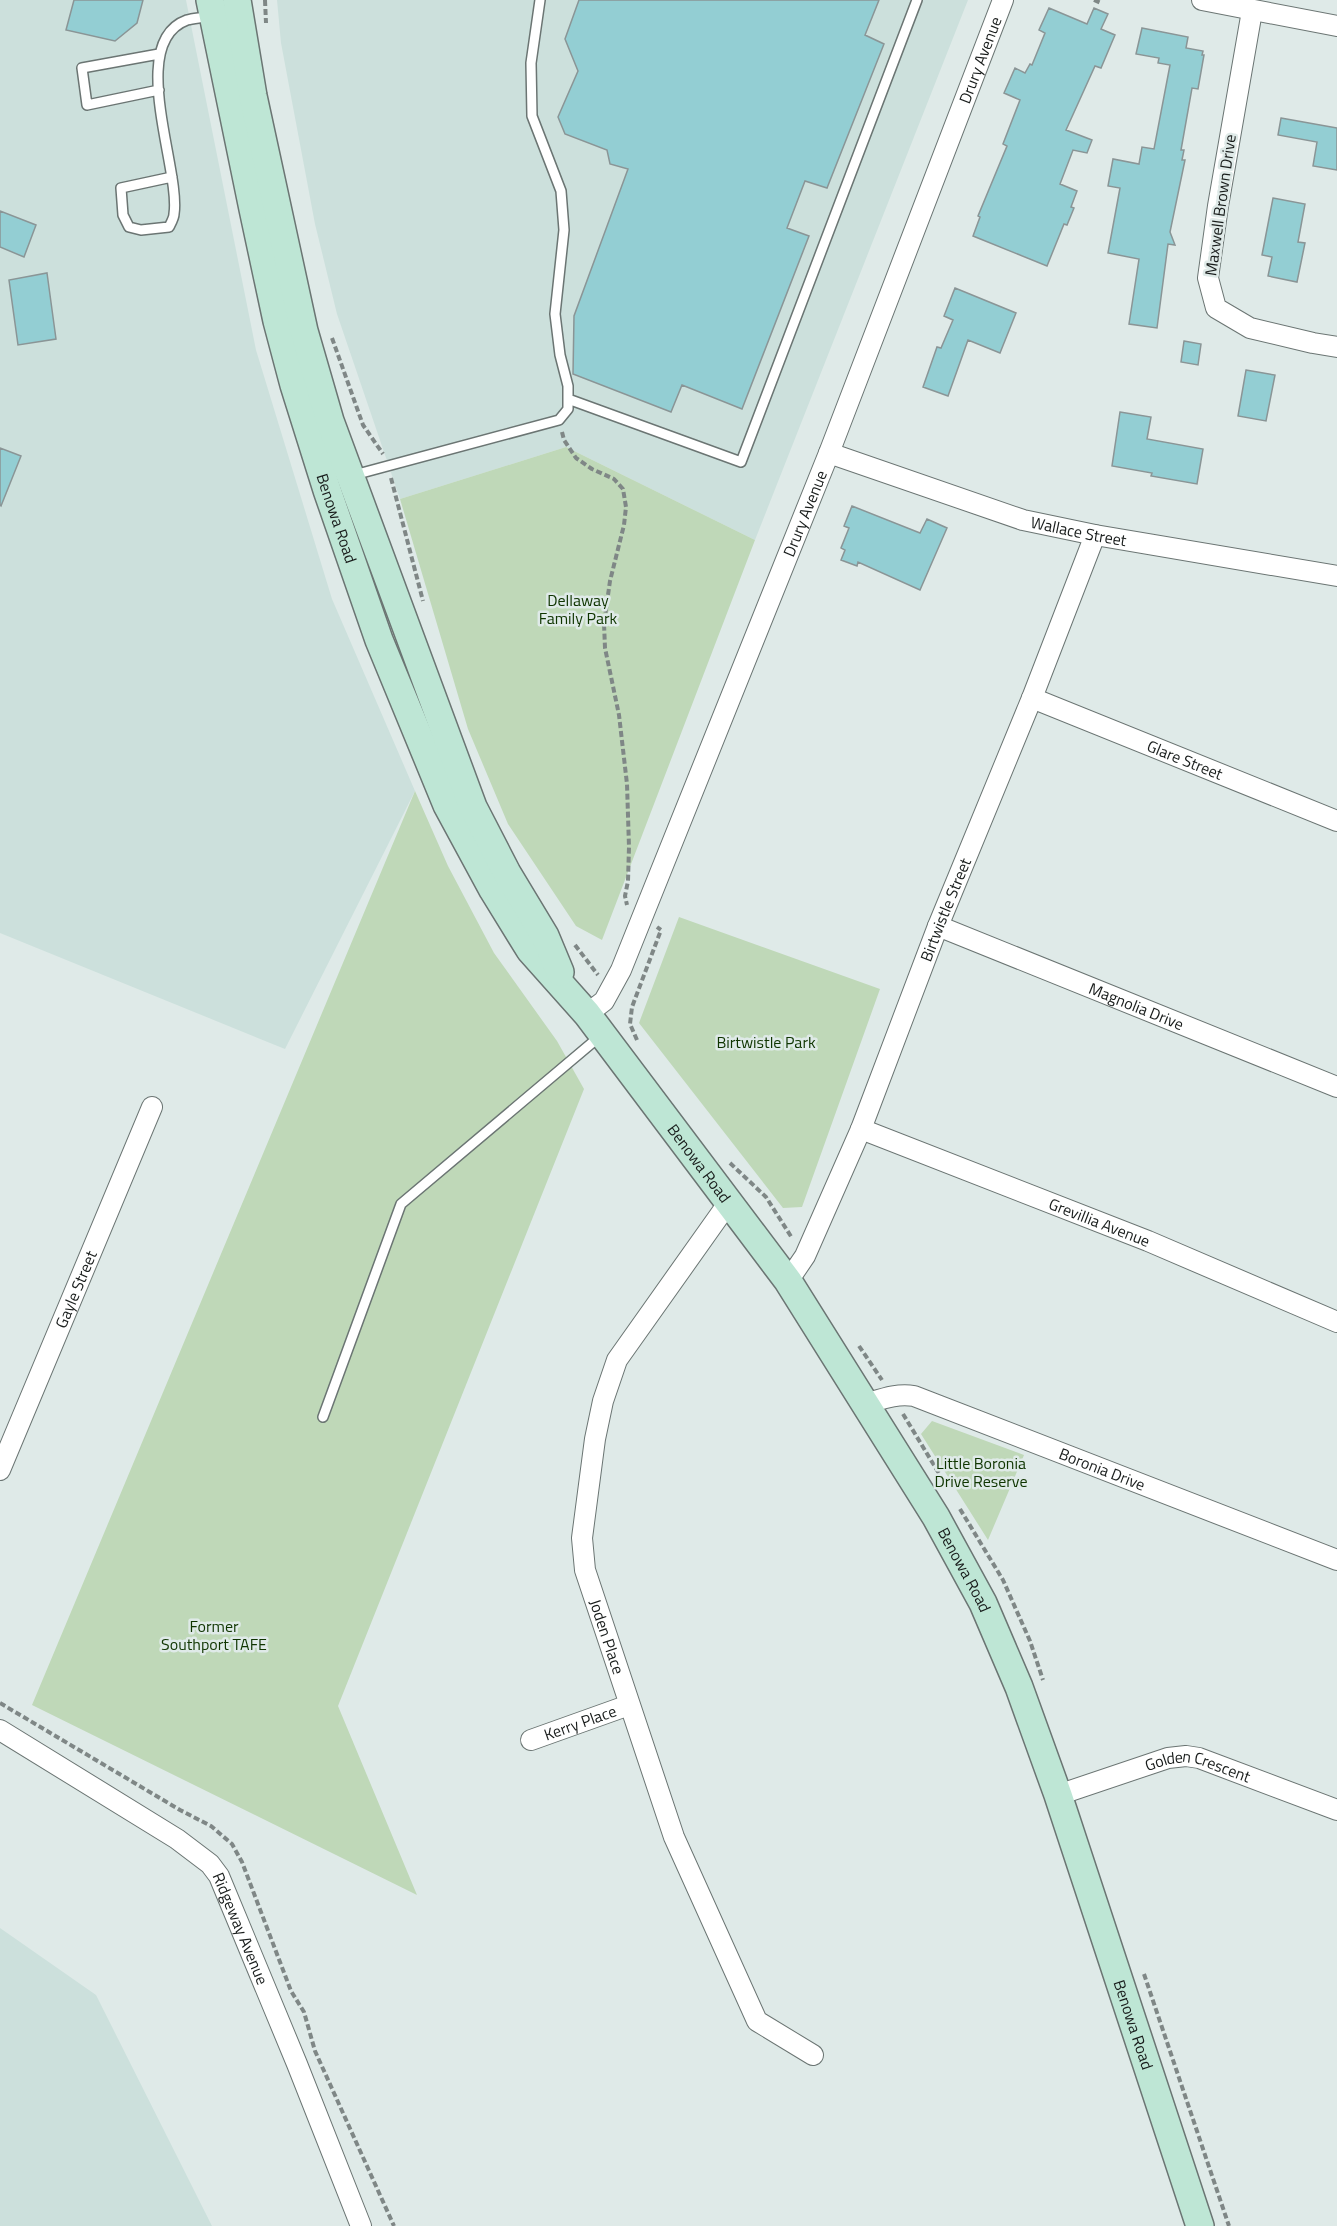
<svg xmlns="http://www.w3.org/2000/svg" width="1337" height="2226" viewBox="0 0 1337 2226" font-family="'Titillium Web',sans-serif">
	<rect width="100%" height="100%" fill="#dfeae8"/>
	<path fill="#cce0dc" d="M0,0H186L256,350L332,599L415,791L285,1049L0,933Z
		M277,0H968L755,540L566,447L400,499L337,314L315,224L281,43Z
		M0,1928L96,1995L212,2226H0Z"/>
	<path fill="#bfd8b8" d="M566,447L755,540L602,940L576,926L508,824L468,729L400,499Z
		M415,791L448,866L494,953L557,1041L584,1089L338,1706L417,1895L32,1705Z
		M679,917L880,989L802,1207L783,1208L639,1023Z
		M932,1421L1024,1455L988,1540L921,1434Z"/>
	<path fill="#93ced3" stroke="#8a9596" stroke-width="1.5" d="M74,0H143L137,23L115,41L66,30Z
		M579,0H879L865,35L884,44L827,188L805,181L787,228L809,236L742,409L682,385L671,412L573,374L574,316L628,169L610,164L607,150L565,134L558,117L578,71L565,39Z
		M1049,8L1087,24L1094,8L1108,14L1101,29L1115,35L1101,68L1095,66L1066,130L1092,140L1087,153L1073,150L1060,184L1077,191L1071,207L1074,208L1067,225L1064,224L1047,266L973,236L980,217L978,216L1007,146L1003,144L1020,100L1004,93L1015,68L1025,73L1030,64L1032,65L1045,33L1039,30Z
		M1142,28L1188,37L1186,48L1203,51L1202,55H1204L1198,89L1192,88L1181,150H1184L1182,160H1185L1170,232L1175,245L1168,244L1157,328L1129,324L1139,259L1108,253L1120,188L1108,186L1113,159L1139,164L1142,147L1154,149L1170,65L1158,63L1159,58L1136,54Z
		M1281,118L1337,128V170L1313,166L1317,142L1278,135Z
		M1273,198L1305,204L1298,242L1305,243L1297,282L1268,276L1272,257L1262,255Z
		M0,211L36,225L24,257L0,247Z
		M47,273L56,339L18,345L9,280Z
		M955,288L1016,313L1000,353L968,340L948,396L923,387L937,347L941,348L953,320L944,316Z
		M1184,341L1201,344L1198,365L1181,362Z
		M1246,370L1275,375L1266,421L1238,416Z
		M1120,412L1151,417L1147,439L1203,449L1197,484L1151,476L1152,473L1112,466Z
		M0,448L21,456L1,506L0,505Z
		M852,506L920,533L927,519L947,528L920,590L858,562L857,566L841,560L845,550L841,548L849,528L844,526Z"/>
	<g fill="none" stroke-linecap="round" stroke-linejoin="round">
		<g stroke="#6b7573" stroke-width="12">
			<path id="service" d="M159,54L82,68L87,105L159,90
				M172,177L121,188L123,215L129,227L141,230L169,227C171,223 174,218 174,214C181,170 126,42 187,20C194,18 202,18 210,16
				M568,399L741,462L917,0
				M354,475L559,420L568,409V386L560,355L555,314L564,230L561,191L532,116L531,63L540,0
				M323,1417L401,1204L599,1037"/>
		</g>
		<g stroke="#6b7573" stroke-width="22">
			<g id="minor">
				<path d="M1202,0L1337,26"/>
				<path d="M1252,11L1218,206L1208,278L1216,308L1250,328L1313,343L1337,347"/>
				<path id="s1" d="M829,453L1023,520L1095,535L1337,576"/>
				<path id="s2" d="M1032,698L1337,821"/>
				<path id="s3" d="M938,926L1337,1087"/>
				<path id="s4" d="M587,1014L604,1001L621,970L829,453L1003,0"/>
				<path id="s5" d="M861,1129L1148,1241L1337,1322"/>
				<path id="s6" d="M729,1202L617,1360L603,1401L595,1439L582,1538L585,1570L674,1837L757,2021L813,2055"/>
				<path id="s7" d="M788,1281L805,1256L861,1129L938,926L1032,698L1095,535"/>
				<path id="s8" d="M865,1404C882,1399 897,1393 914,1396L1337,1560"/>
				<path id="s9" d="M0,1470L152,1107"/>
				<path id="s10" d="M0,1730L177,1839L210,1864L219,1876L297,2064L361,2226"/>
				<path id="s11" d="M531,1740L629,1705"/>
				<path id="s12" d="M1058,1795L1168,1758L1186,1756L1199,1758L1337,1810"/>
			</g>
		</g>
		<g stroke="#6b7573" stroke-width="30">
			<g id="secondary">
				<path id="s13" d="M210,0L253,209L277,321L294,385L327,490L379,640L447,805L493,890L530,950L587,1014L788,1281L936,1517L983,1603L1019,1687L1058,1795L1200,2226"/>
				<path d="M237,0L253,96L304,331L330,421L473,807L507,873L545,936L560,972"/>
			</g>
		</g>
		<path stroke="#7f8786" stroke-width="4" stroke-dasharray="6 3" stroke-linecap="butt" d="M265,0L266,23
			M1094,0L1101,3
			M332,338L363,425L383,454
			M562,432L564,440L576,458L592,469L614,479L623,489L626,507L624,525L610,581L604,623L605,648L619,715L627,784L629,847L628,881L625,896L627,905
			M391,478L423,601
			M575,945L598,975
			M637,1040L630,1024L632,1007L661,930L657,927
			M730,1163L766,1197L792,1238
			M859,1346L882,1380
			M903,1414L943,1480
			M960,1509L1003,1580L1030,1641L1043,1680
			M0,1703L180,1810L211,1826L232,1844L242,1862L291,1991L304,2012L315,2051L394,2226
			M1144,1974L1229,2226"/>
		<use href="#service" stroke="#fff" stroke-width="9"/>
		<use href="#minor" stroke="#fff" stroke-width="20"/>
		<use href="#secondary" stroke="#bee6d5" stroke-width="27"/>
	</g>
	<g text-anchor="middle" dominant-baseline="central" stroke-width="5" stroke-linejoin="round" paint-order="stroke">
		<g font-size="16" fill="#181c1b" stroke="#dfeae8">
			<text stroke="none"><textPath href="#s4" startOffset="1035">Drury Avenue</textPath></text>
			<text transform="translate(1220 205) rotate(-82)">Maxwell Brown Drive</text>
			<text stroke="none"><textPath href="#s4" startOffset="549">Drury Avenue</textPath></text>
			<text stroke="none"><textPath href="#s13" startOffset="534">Benowa Road</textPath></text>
			<text stroke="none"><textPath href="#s1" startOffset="262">Wallace Street</textPath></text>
			<text stroke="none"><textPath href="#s2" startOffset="165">Glare Street</textPath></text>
			<text stroke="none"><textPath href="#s7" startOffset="404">Birtwistle Street</textPath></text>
			<text stroke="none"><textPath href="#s3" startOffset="214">Magnolia Drive</textPath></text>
			<text stroke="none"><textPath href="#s13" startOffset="1281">Benowa Road</textPath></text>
			<text stroke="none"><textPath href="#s5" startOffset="256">Grevillia Avenue</textPath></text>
			<text stroke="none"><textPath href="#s9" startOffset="196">Gayle Street</textPath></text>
			<text stroke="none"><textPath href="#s8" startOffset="252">Boronia Drive</textPath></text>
			<text stroke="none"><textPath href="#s13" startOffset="1767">Benowa Road</textPath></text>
			<text stroke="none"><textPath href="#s6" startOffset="478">Joden Place</textPath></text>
			<text stroke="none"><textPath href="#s11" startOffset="52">Kerry Place</textPath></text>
			<text stroke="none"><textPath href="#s12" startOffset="147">Golden Crescent</textPath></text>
			<text stroke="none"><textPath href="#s10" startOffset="321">Ridgeway Avenue</textPath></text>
			<text stroke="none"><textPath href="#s13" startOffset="2253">Benowa Road</textPath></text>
		</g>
		<g font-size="16" fill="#0f3500" stroke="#dfeae8">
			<text x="578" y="600">Dellaway<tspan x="578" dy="18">Family Park</tspan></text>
			<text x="766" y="1042">Birtwistle Park</text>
			<text x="981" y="1463">Little Boronia<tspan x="981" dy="18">Drive Reserve</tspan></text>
			<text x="214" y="1626">Former<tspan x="214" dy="18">Southport TAFE</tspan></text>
		</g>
	</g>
</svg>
